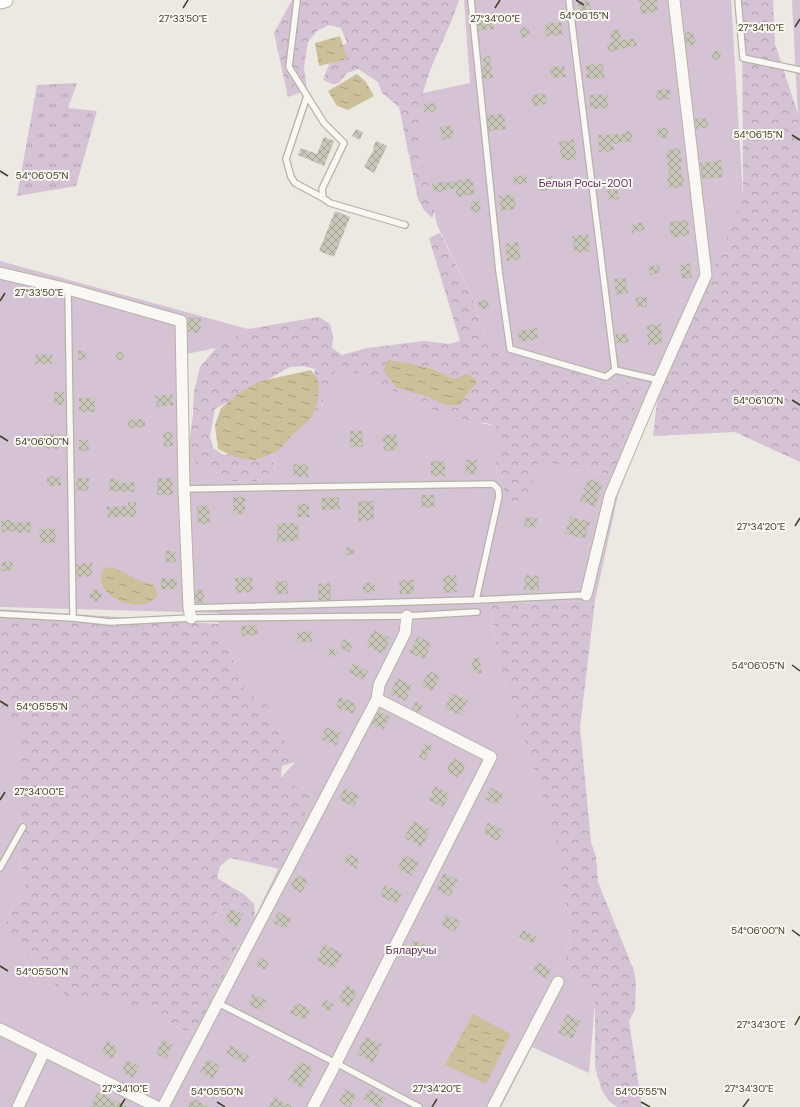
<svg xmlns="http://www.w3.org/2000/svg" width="800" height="1107" viewBox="0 0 800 1107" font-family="'DM Sans',sans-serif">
	<defs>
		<pattern id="grass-tufts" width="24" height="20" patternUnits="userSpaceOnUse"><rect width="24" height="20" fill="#d5c2d5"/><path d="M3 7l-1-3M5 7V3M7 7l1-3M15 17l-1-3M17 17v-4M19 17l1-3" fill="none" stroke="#ae9fad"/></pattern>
		<pattern id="forest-crowns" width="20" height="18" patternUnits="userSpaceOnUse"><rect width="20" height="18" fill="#d5c2d5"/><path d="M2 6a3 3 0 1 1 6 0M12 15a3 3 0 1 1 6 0" fill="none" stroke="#ae9fad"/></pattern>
		<pattern id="water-ripples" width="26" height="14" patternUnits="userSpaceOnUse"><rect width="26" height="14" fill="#ccc09a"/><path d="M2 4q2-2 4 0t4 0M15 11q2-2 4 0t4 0" fill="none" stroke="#a79d7e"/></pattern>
		<pattern id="building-cross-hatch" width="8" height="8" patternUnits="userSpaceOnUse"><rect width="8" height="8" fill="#c8c6b8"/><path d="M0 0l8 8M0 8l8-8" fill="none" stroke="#a4a296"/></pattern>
	</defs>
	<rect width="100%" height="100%" fill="#ebe9e1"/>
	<path fill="url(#grass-tufts)" d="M77,83L68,108L97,111L76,186L17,196L37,85Z"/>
	<path fill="url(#forest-crowns)" d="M292,0H459C449,32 431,61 423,93L437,207L432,218L424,210L418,199L399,107L382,93L378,82L358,69L347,73L339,83L332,84L323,80L335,49L347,43L341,28L329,25L317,31L308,42L304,67L307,90L288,97L274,33Z
		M742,0H773L775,44L800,120V462L735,432L653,436L658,394L743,197Z
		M440,233L471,294L486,341L588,376L610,387L635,379L646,390L636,407L626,430L619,465L612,475L576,470L533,469V495L525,506L511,508L497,475L496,463V426L485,423H473L437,412L342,367L332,375L317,419L298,442H274L311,392L315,369L303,366L290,367L215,409L210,436L213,448L223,455L271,447L276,476L252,482L227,481L214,477L194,462L188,451L193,415L194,391L200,367L216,348L248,329L319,317L330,324L333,336L332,348L342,355L367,348L424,341L449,344L460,341L429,238Z
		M595,601L580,727L591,842L596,857L598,882L634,971L636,983L635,1010L629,1021L642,1107H617L609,1101L602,1091L595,1067V1003L566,965V951L571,931V918L566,906L513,704L499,665L490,603Z
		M0,609L219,624V632L231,653L240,677L267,705L295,762L282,766L281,778L313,796L312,876L230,858L220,866L217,878L245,895L254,904L255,917L232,904L220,907L215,918L220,930L239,944L197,1032L184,1031L153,1012L61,1006L5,928L8,916L26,883L18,853L21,810V737L15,726L0,716Z"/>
	<path fill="#d5c2d5" d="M464,0H731L743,197L673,369L658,394L618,495L595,601L490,603L499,665L513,704L556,837L566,906L571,918V931L566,951V965L595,1003L589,1073L532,1047L501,1107H0V716L15,726L21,737V810L18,853L26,883L8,916L6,928L25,956L71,1000H109L153,1012L184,1031L197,1032L239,945L220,930L215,918L220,907L232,904L255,917L313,796L281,778L295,762L267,705L245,691L231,653L219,632L218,613L0,607V261L248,329L216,348L186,354L188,451L194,462L214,477L227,481L252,482L276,476L271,447L274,442H298L317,419L332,375L342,367L437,412L473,423H480L496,426L500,438L496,459L497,475L511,507L525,506L533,495V469L541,459L576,470L612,475L619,465L626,430L636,407L645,390L635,379L610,387L588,376L493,351L486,341L471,294L437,225L431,195L419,155L423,93L470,83Z
		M792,0H800V156Z"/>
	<path fill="url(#water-ripples)" d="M340,36L347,59L319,66L315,43Z
		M357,74L366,82L374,96L348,110L337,106L328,91Z
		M388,360L407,363L432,369L455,379L468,374L477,381C472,390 464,395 460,405H445L429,397L397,388L383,371Z
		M311,370L318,380L319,389L317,403L312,417L306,423L292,435L278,451L255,460L234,457L218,449L215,425L221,408L234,397L257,382Z
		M113,567L123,572L135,579L154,585L158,595C154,599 151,602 145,604C129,608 100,596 101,577C101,574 103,570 104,568Z
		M473,1014L511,1034L486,1084L445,1065Z"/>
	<path fill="url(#building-cross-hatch)" d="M589,0L592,13L580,15L577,3Z
		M639,0H657L658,11L641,14Z
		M492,15L494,29L478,31L477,16Z
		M561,22L563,35L546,36L545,24Z
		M529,27L530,36L521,38L520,28Z
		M620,29L621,40L636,38L637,46L621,49V50L608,52L607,44L612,43L610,31Z
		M693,31L696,44L686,46L685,33Z
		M713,51H721L720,60L712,59Z
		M490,56L493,78L483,79L482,69H484L483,57Z
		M603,64L604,78L587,79L586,65Z
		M564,66L566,77L551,78L550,67Z
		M670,89V99L657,100L656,90Z
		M545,93L547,104L533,106L531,95Z
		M607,94L608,108L590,109L589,95Z
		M436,103V111L424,112V104Z
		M504,114L506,129L489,131L487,115Z
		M707,118L708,127L696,129L695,119Z
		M452,125L454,138L442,140L440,127Z
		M657,128H668V138H658Z
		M356,129L363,132L360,140L352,136Z
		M631,131L633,141L613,144L614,151L599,152L598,135L623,134L622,132Z
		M324,137L334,141L324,166L298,155L301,148L317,154Z
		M574,139L577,159L562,161L559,142Z
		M376,141L387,146L374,173L364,167L374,149L373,148Z
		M680,148L682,163H680L685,186L669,189L667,175L669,174L666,150Z
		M721,160L723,177L702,179L700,163Z
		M527,175V184L514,185L513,176Z
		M552,176L555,188L539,192L536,180Z
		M472,178L475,194L457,197L455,188L434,193L432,184L445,181V183Z
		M617,188L619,199L609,200L607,189Z
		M514,194L516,209L501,211L499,196Z
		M479,200L481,211L472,213L470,202Z
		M335,211L350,217L334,257L319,251Z
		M688,220L689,235L671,238L669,222Z
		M643,222L645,230L632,233L631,225Z
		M588,234L590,251L574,253L572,236Z
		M518,242L521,259L507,261L505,244Z
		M690,263L692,278L682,279L680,265Z
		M659,265L661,273L650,275L648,267Z
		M626,278L628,293L616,295L614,279Z
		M636,297H647V307H636Z
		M488,300L489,308L479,309L478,301Z
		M187,317L201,318L200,333L188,332V321Z
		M661,324L662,344L648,345L647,325Z
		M537,328L538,339L519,342L518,331Z
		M616,334H628V343H616Z
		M78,351H85L86,359L78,360Z
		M116,352H123L124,360H116Z
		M36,354L52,355V364H35Z
		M54,392H64V405H54Z
		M172,394L173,405L157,407L155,396Z
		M79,398H95V412H79Z
		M145,419V427L128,428V420Z
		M350,431H362L363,447H350Z
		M172,432L173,446L164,447L163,433Z
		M44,434H59V449L44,448Z
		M396,434L398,450L384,451L382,435Z
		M79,440H88L89,451H79Z
		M466,460H477L476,474H465Z
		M431,461H445V476H431Z
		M293,464L308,465V477L293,476Z
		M47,476L61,477V486H47Z
		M77,478H89L88,491L76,490Z
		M157,478H172L173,495H157Z
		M110,479H119V483L134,482L135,492L109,491Z
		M588,479L603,484L595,507L580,501Z
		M421,495H434L435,507L421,508Z
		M233,497H245V514H233Z
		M339,497L340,509L322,510L321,498Z
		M358,501H374V520L358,521Z
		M128,502H136V517H128V516L108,518L107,507L128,506Z
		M298,504H309V517H297Z
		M209,505L210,524H198L197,506Z
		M526,516L537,519L535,529L524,526Z
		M570,517L590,522L585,539L565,534Z
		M1,520H11V523L31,522V532L18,533V531L1,532Z
		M277,523H298L299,541L277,542Z
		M39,529H55L56,543H40Z
		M354,547V555H346V548Z
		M165,551H175L176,562L166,563Z
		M12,561L14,570L2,571L1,563Z
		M92,563V576L77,577L76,564Z
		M456,575L457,592L444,593L443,576Z
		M525,575L539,576V590H524Z
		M252,577L253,592L236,593L235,578Z
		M161,578L177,579V589H161Z
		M399,580H414V594H400Z
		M275,581H287L288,594H276Z
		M331,583V600H318V584Z
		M363,583H375V592L363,593Z
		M95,588L103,595L96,603L88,596Z
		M195,590H204V603H196Z
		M257,625L258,635L241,636V626Z
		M373,630L391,638L383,654L366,646Z
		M311,631L312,642H297V632Z
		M418,636L432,644L424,660L409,652Z
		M344,639L353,645L349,652L339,647Z
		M330,647L338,652L334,658L326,653Z
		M479,657L482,673L474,674L471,659Z
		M353,663L368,671L363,680L348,672Z
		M430,671L440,677L432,692L421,685Z
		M397,678L412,685L406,701L390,694Z
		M451,693L468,700L461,715L445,709Z
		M340,697L357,704L353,714L336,707Z
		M416,701L423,705L419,713L412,709Z
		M378,711L390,717L383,730L372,724Z
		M326,727L341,733L336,745L321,739Z
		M426,742L433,746L425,760L419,757Z
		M453,758L466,764L459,778L446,772Z
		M435,786L450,794L443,807L428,800Z
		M345,788L359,796L354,807L339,799Z
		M491,788L504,794L498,805L485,799Z
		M413,821L430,830L422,847L404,838Z
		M488,822L503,830L498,841L483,833Z
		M348,853L360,860L356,869L343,862Z
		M404,855L419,862L412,876L397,869Z
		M444,873L458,880L450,896L436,889Z
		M297,875L308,881L301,893L290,887Z
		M385,885L402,893L397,904L379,896Z
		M230,909L243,914L238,927L225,921Z
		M278,912L292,918L286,929L273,923Z
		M446,914L460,921L454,932L441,924Z
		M523,930L537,937L533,944L519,937Z
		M413,940L430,947L424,959L408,952Z
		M324,944L343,954L334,970L316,960Z
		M260,957L269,962L265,970L255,965Z
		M537,962L551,969L547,979L533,972Z
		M346,985L358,991L349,1007L338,1001Z
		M253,994L267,1001L261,1011L248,1004Z
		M325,999L334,1005L330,1012L321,1007Z
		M296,1002L310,1009L305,1020L290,1013Z
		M567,1014L581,1021L572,1039L558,1033Z
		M366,1036L382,1045L373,1063L357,1054Z
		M162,1040L173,1045L166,1059L156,1054Z
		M107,1041L118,1047L112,1059L101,1053Z
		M230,1045L249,1056L245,1064L226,1053Z
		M207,1059L220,1066L213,1079L200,1072Z
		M127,1060L139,1066L134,1078L122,1072Z
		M299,1061L313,1068L302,1088L288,1080Z
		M226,1085L233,1089L229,1097L222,1094Z
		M345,1089L357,1095L350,1107H348L339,1102Z
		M368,1089L386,1098L381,1107H378L363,1099Z
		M98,1092L128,1107H90Z
		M274,1097L293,1107H269Z
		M192,1098L209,1107H187Z"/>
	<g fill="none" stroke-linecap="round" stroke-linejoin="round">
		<g stroke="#b5b3a6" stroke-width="8">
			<path id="service" d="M297,0L289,67L324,123L344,143L322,189L323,198L330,203L405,225
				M471,0L499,271L510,349L606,377L615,370
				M569,0L615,370L659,380
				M738,0L743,58L800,70
				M307,96L286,159L291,177L295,183L323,198
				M68,289L73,618
				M184,489L493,484L498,489L499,496L476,600
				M189,608L476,600L586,595
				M0,614L73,618L110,622L191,618L407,616L477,612
				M0,868L23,827
				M218,1003L336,1063L419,1107"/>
		</g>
		<g stroke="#b5b3a6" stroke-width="13">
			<path id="minor" d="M0,273L68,289L181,321L184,489L189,608L191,618
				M586,595L610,496L652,396L706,275L674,0
				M0,1029L157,1107
				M18,1107L44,1052
				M163,1107L377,699L379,685L405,633L407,616
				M313,1107L336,1063L491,757L377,699
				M493,1107L558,982"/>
		</g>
		<g stroke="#b5b3a6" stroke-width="17">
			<path id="secondary" d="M0,1L5,0"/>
		</g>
		<use href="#service" stroke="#f9f8f4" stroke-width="5.5"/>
		<use href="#minor" stroke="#f9f8f4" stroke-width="11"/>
		<use href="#secondary" stroke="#fff" stroke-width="15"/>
	</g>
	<path fill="none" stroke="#434028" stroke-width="1.5" d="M576,0L584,5M183,8L188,0M495,8L500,0M795,27L800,19M792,135L800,140M0,171L8,176M0,301L5,293M792,400L800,405M0,436L8,441M795,526L800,518M792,665L800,671M0,701L8,706M0,800L5,792M792,930L800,936M0,966L8,971M795,1025L800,1016M217,1102L225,1107M641,1102L650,1107M120,1107L125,1099M432,1107L437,1099M743,1107L749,1099"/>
	<g text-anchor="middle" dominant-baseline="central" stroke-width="4" stroke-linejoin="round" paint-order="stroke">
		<g font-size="11" fill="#60355e" stroke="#f8f7f1">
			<text x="585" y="183">Белыя Росы-2001</text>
			<text x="411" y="950">Бяларучы</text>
		</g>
	</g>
	<g font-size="10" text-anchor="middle" fill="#434028" stroke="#f8f7f1" stroke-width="4" stroke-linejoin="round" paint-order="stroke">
		<text x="584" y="19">54°06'15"N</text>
		<text x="183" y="22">27°33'50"E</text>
		<text x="495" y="22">27°34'00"E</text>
		<text x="761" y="31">27°34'10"E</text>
		<text x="758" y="138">54°06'15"N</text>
		<text x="42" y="179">54°06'05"N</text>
		<text x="39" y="296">27°33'50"E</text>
		<text x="758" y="404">54°06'10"N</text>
		<text x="42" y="445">54°06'00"N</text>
		<text x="761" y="530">27°34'20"E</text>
		<text x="758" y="669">54°06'05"N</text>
		<text x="42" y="710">54°05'55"N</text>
		<text x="39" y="795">27°34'00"E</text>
		<text x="758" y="934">54°06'00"N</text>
		<text x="42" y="975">54°05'50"N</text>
		<text x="761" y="1028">27°34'30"E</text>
		<text x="125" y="1092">27°34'10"E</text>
		<text x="437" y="1092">27°34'20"E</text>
		<text x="749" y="1092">27°34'30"E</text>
		<text x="217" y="1095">54°05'50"N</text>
		<text x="641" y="1095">54°05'55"N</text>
	</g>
</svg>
